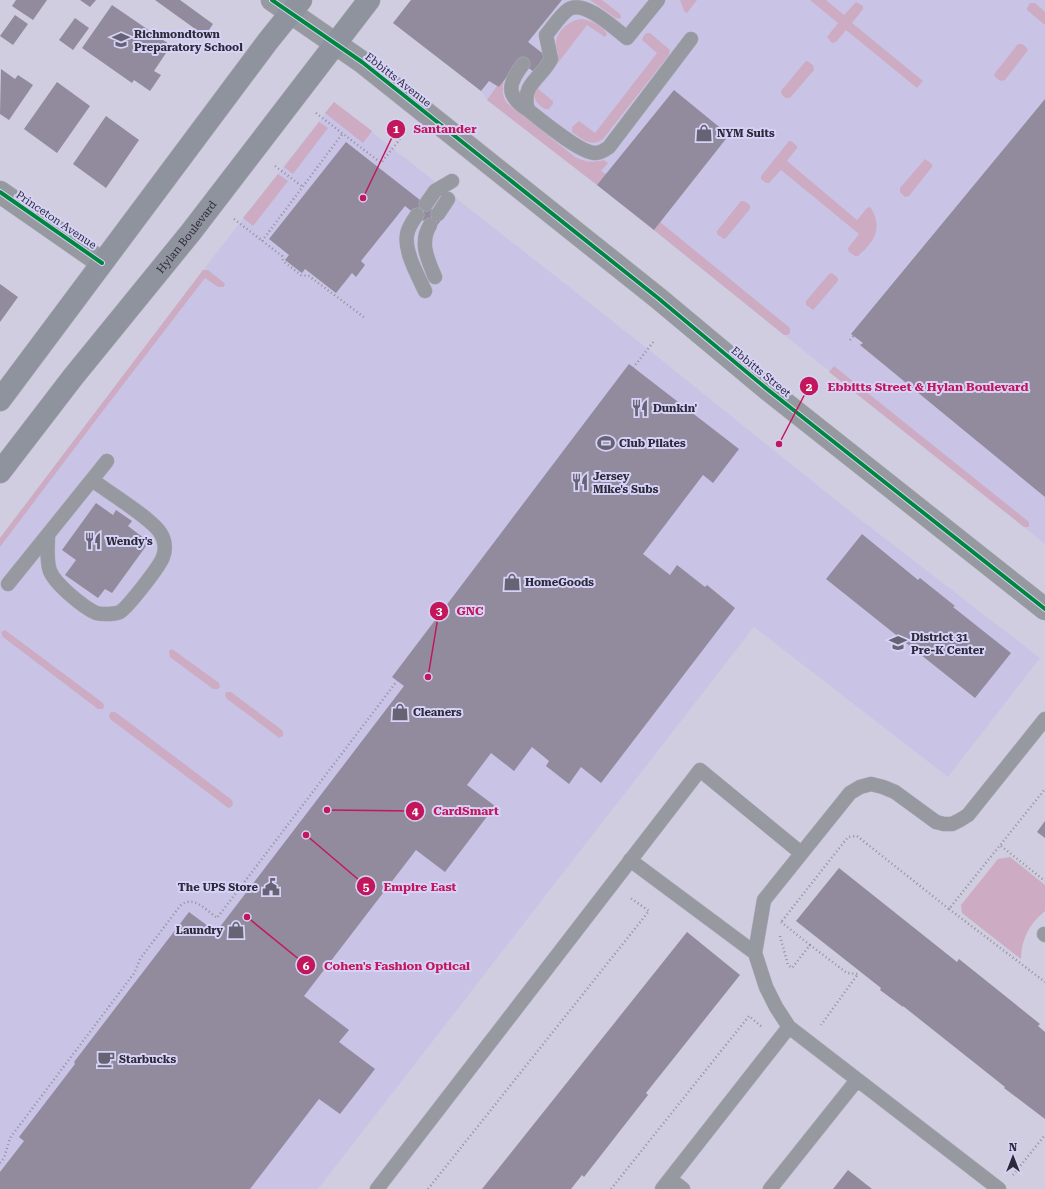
<svg xmlns="http://www.w3.org/2000/svg" width="1045" height="1189" viewBox="0 0 1045 1189" font-family="'Roboto Serif',serif">
	<rect width="100%" height="100%" fill="#d0cde1"/>
	<path fill="#c9c4e5" d="M411,0H1045V544L597,185L487,100L481,91L393,23Z
		M334,102L643,345L847,509L1040,658L948,777L754,627L318,1189H0V538L203,270Z"/>
	<path fill="#cdabc2" d="M590,0H602L620,14L621,17L620,19L616,18Z
		M680,0H697L687,13L684,11Z
		M810,0H826L844,15L856,2L863,6V9L852,23L923,81L917,88L846,30L836,42L832,43L827,37L838,23Z
		M1030,3H1035L1045,12V25L1027,10V8Z
		M582,19C590,20 605,27 607,35L604,37L602,35L587,25L538,89L553,101V104L549,109H545C537,104 533,99 534,89L558,58C559,54 557,51 556,46C555,32 569,20 582,19Z
		M647,33H650L670,50L669,55L603,139C591,148 582,139 572,132V127L579,121L595,133L657,53L642,40L644,35Z
		M1018,44H1022L1027,48L1028,50L1005,80L1000,81L994,76L995,73Z
		M807,61L813,65L814,70L790,98H786L782,95L781,91L805,62Z
		M504,81C502,89 502,96 507,103L575,157C584,162 594,163 604,160L608,163L601,171L606,174L597,185L487,100L497,86L499,87Z
		M334,102L372,131L363,143L325,113Z
		M319,122L328,128L293,174L284,167Z
		M789,141H791L797,146V148L787,161L857,220L867,208L870,207C884,228 874,242 858,256H855L849,252L848,248L859,234L781,170L769,183H766L761,179V176Z
		M925,159L932,164V167L909,196L905,197L900,192V188Z
		M278,174L288,181L253,226L243,218Z
		M741,201H744L750,205V209L726,238L724,239L717,234V231Z
		M660,222L790,328V333L787,335H784L654,230Z
		M203,270H208L223,282L225,284L224,287H218L205,278L99,416L0,547V538Z
		M832,273L838,278V281L815,308L813,310L806,305V301L829,274Z
		M834,366L1029,522V527H1024L829,372Z
		M5,630L103,703L104,706L103,709H98L3,637L1,632Z
		M172,649L219,683L220,687L218,689H213L170,657L169,651Z
		M226,692H231L282,730L283,732V736L279,738L278,737L227,699L225,695Z
		M111,712H115L130,723L232,800L233,804L232,806L229,808L227,807L110,719L109,715Z
		M1010,857L1045,885V911C1030,923 1021,939 1021,959L962,913L961,905L998,859Z"/>
	<path fill="#928a9d" d="M16,0H47L33,20L12,6Z
		M80,0H96L90,7Z
		M155,0H180L213,24L205,36Z
		M411,0H562L528,42L546,56L534,72L519,61L499,87L489,81L481,91L393,23Z
		M112,5L169,44L166,49L168,50L154,71L161,75L150,91L134,80L132,83L82,48Z
		M15,15L28,24L13,45L0,36Z
		M75,18L89,28L73,50L59,40Z
		M1,69L15,79L18,75L33,85L9,120L0,114Z
		M57,82L90,106L57,153L24,129Z
		M674,90L729,135L654,230L597,185Z
		M1045,99V497L860,345L863,343L851,334Z
		M106,116L139,140L106,188L73,164Z
		M346,142L443,218L434,229L405,206L361,261L365,265L356,277L352,273L336,293L305,269L302,273L285,260L289,255L269,239Z
		M0,284L18,297L0,322Z
		M629,364L739,449L713,483L703,475L643,554L670,575L677,565L705,587L707,585L735,608L601,783L581,767L569,784L546,766L549,761L532,747L514,771L491,753L467,785L495,806L445,872L416,850L304,996L349,1030L339,1042L375,1069L340,1114L319,1099L250,1189H0V1172L24,1141L19,1137L75,1064L74,1062L189,912L216,932L404,686L392,677Z
		M96,503L113,515L116,510L132,521L128,526L149,542L112,593L105,589L98,598L65,575L76,560L62,550Z
		M862,534L918,580L920,578L955,606L953,607L1011,653L975,698L826,579Z
		M1045,821V838L1037,832Z
		M839,868L957,962L959,959L1040,1024L1038,1026L1045,1032V1119L1004,1088L1005,1087L903,1006V1007L880,990L881,988L796,921Z
		M687,932L740,975L646,1093L648,1095L584,1177L582,1175L571,1189H482Z
		M848,1170L872,1189H833Z"/>
	<g fill="none" stroke-linecap="round" stroke-linejoin="round">
		<g stroke="#adabba" stroke-width="15">
			<path id="service" d="M658,0L627,38C614,28 585,0 569,9C560,15 553,27 546,35L551,59C542,78 520,84 528,110C541,120 580,153 595,153C600,153 605,150 609,147L691,39
				M523,64C508,84 505,95 528,110
				M426,204L435,191L452,181
				M438,214L448,199
				M417,215C413,221 408,227 407,235C404,251 418,276 425,291
				M430,225C419,243 428,260 435,277
				M48,534C48,546 46,560 50,571C55,584 83,607 96,613C102,615 115,614 120,612C128,607 160,566 163,557C166,550 165,540 161,534C154,520 107,491 92,480
				M8,584L107,461
				M630,860L755,953
				M1044,934L1045,935
				M670,1179L683,1189
				M377,1189L700,770L801,853
				M662,1189L789,1027
				M770,1189L857,1080
				M999,1189L789,1027L776,1007L766,987L755,953L764,900L850,793L860,787L871,784L883,787L895,792L936,822L944,824H952L960,820L968,815L1045,719"/>
		</g>
		<g stroke="#adabba" stroke-width="23">
			<path id="minor" d="M272,0L291,13
				M0,192L102,263"/>
		</g>
		<g stroke="#adabba" stroke-width="23">
			<path id="tertiary" d="M291,13L362,62L658,298L767,389L1045,609"/>
		</g>
		<g stroke="#adabba" stroke-width="23">
			<g id="primary">
				<path d="M0,400L268,41L301,0"/>
				<path id="s1" d="M0,472L73,377L191,232L369,0"/>
			</g>
		</g>
		<path stroke="#90929a" stroke-width="2.5" stroke-dasharray="1 3" stroke-linecap="butt" d="M316,113L381,163L400,139
			M275,166L303,187
			M234,219L282,256L283,261L301,275L309,276L365,318
			M946,234L953,239L968,220
			M262,241L343,133
			M850,340L1045,106
			M633,368L654,341
			M1001,846L1045,881
			M949,909L1045,982
			M782,921L848,837L857,836L949,909L1045,789
			M781,922L810,945
			M780,936L788,965L792,968L810,945L847,973L858,974L821,1025
			M0,1163L4,1158L10,1138L135,972L140,959L180,906C193,894 206,910 217,918L397,681
			M1013,1175L1045,1135
			M428,1189L649,911L629,897
			M611,1189L749,1016L763,1028"/>
		<use href="#service" stroke="#9699a0" stroke-width="14"/>
		<use href="#minor" stroke="#9699a0" stroke-width="22"/>
		<use href="#tertiary" stroke="#9699a0" stroke-width="22"/>
		<use href="#primary" stroke="#8f939e" stroke-width="22"/>
		<g stroke="#d7d2f7" stroke-width="6">
			<path id="cycleway" d="M272,0L362,62L658,298L767,389L1045,609
				M0,192L102,263"/>
		</g>
		<use href="#cycleway" stroke="#00873e" stroke-width="4"/>
	</g>
	<defs>
		<g id="school-bare" transform="scale(1.38)"><path d="M0-5L7-2L0 1L-7-2ZM-4 1L0 2.5L4 1V4Q0 6-4 4Z" fill="#666474" stroke="#d7d2f7" stroke-width="2.5" paint-order="stroke"/></g>
		<g id="shop-bare" transform="scale(1.38)"><path d="M-5-2.5h2.3a2.7 3.5 0 0 1 5.4 0H5L5.5 6h-11ZM-1.5-2.5h3a1.5 2.3 0 0 0-3 0Z" fill="#666474" stroke="#d7d2f7" stroke-width="2.5" paint-order="stroke"/></g>
		<g id="restaurant-bare" transform="scale(1.38)"><path d="M-5-6h1v4h1v-4h1v4h1v-4h1v5L-1.5 .5V6h-2V.5L-5-1ZM5-6V6H3V1.5H1.5Q1.5-4 5-6Z" fill="#666474" stroke="#d7d2f7" stroke-width="2.5" paint-order="stroke"/></g>
		<g id="stadium-bare" transform="scale(1.38)"><path d="M0-5a6.5 5 0 1 0 0 10a6.5 5 0 1 0 0-10ZM-3.5-1.8h7v3.6h-7Z" fill="#666474" stroke="#d7d2f7" stroke-width="2.5" paint-order="stroke"/></g>
		<g id="civic-bare" transform="scale(1.38)"><path d="M-.6-6.5H3V-4.5H.6V-3L4-1V1h2V6H-6V1h2V-1L-.6-3ZM-1.2 2.5V6h2.4V2.5Z" fill="#666474" stroke="#d7d2f7" stroke-width="2.5" paint-order="stroke"/></g>
		<g id="cafe-bare" transform="scale(1.38)"><path d="M-5.5-4.5H6V0H3Q3 3.5 0 3.5H-2.5Q-5.5 3.5-5.5 0ZM3-3.2v2h1.7v-2ZM-6 4.5H4V6H-6Z" fill="#666474" stroke="#d7d2f7" stroke-width="2.5" paint-order="stroke"/></g>
	</defs>
	<g fill-rule="evenodd">
		<use href="#school-bare" x="121" y="40"/>
		<use href="#shop-bare" x="704" y="133"/>
		<use href="#restaurant-bare" x="640" y="408"/>
		<use href="#stadium-bare" x="606" y="443"/>
		<use href="#restaurant-bare" x="580" y="482"/>
		<use href="#restaurant-bare" x="93" y="541"/>
		<use href="#shop-bare" x="512" y="582"/>
		<use href="#school-bare" x="898" y="643"/>
		<use href="#shop-bare" x="400" y="712"/>
		<use href="#civic-bare" x="271" y="887"/>
		<use href="#shop-bare" x="236" y="930"/>
		<use href="#cafe-bare" x="106" y="1059"/>
	</g>
	<g text-anchor="middle" dominant-baseline="central" stroke-width="4" stroke-linejoin="round" paint-order="stroke">
		<g font-size="11" font-weight="bold" fill="#2d2b39" stroke="#d7d2f7" text-anchor="start">
			<text x="134" y="34">Richmondtown<tspan x="134" dy="13">Preparatory School</tspan></text>
			<text x="717" y="133">NYM Suits</text>
			<text x="653" y="408">Dunkin'</text>
			<text x="619" y="443">Club Pilates</text>
			<text x="593" y="476">Jersey<tspan x="593" dy="13">Mike's Subs</tspan></text>
			<text x="106" y="541">Wendy's</text>
			<text x="525" y="582">HomeGoods</text>
			<text x="911" y="637">District 31<tspan x="911" dy="13">Pre-K Center</tspan></text>
			<text x="413" y="712">Cleaners</text>
			<text x="258" y="887" text-anchor="end">The UPS Store</text>
			<text x="223" y="930" text-anchor="end">Laundry</text>
			<text x="119" y="1059">Starbucks</text>
		</g>
		<g font-size="11" fill="#2d2b39" stroke="#d7d2f7">
			<text transform="translate(398 80) rotate(38)">Ebbitts Avenue</text>
			<text transform="translate(56 220) rotate(34)">Princeton Avenue</text>
			<text stroke="none"><textPath href="#s1" startOffset="300">Hylan Boulevard</textPath></text>
			<text transform="translate(761 372) rotate(39)">Ebbitts Street</text>
		</g>
	</g>
	<path fill="none" stroke="#c2185b" stroke-width="1.5" d="M363 198L396 129M779 444L809 386M428 677L439 611M327 810L415 811M306 835L366 886M247 917L306 965"/>
	<g fill="#c2185b" stroke="#d7d2f7" stroke-width="1.5">
		<circle cx="363" cy="198" r="4"/>
		<circle cx="779" cy="444" r="4"/>
		<circle cx="428" cy="677" r="4"/>
		<circle cx="327" cy="810" r="4"/>
		<circle cx="306" cy="835" r="4"/>
		<circle cx="247" cy="917" r="4"/>
		<circle cx="396" cy="129" r="10"/>
		<circle cx="809" cy="386" r="10"/>
		<circle cx="439" cy="611" r="10"/>
		<circle cx="415" cy="811" r="10"/>
		<circle cx="366" cy="886" r="10"/>
		<circle cx="306" cy="965" r="10"/>
	</g>
	<g font-size="12" text-anchor="middle" font-weight="bold" fill="#fff">
		<text x="396" y="133">1</text>
		<text x="809" y="391">2</text>
		<text x="439" y="615">3</text>
		<text x="415" y="815">4</text>
		<text x="366" y="891">5</text>
		<text x="306" y="970">6</text>
	</g>
	<g font-size="12" text-anchor="middle" font-weight="bold" fill="#c2185b" stroke="#d7d2f7" stroke-width="4" stroke-linejoin="round" paint-order="stroke">
		<text x="445" y="133">Santander</text>
		<text x="928" y="391">Ebbitts Street &amp; Hylan Boulevard</text>
		<text x="470" y="615">GNC</text>
		<text x="466" y="815">CardSmart</text>
		<text x="420" y="891">Empire East</text>
		<text x="397" y="970">Cohen's Fashion Optical</text>
	</g>
	<g transform="translate(1013 1157)" stroke="#d7d2f7" stroke-width="3" paint-order="stroke">
	<path d="M0-3L7 15L0 10L-7 15Z" fill="#2d2b39"/>
	<text y="-6" font-size="11" font-weight="bold" text-anchor="middle" fill="#2d2b39">N</text>
	</g>
</svg>
